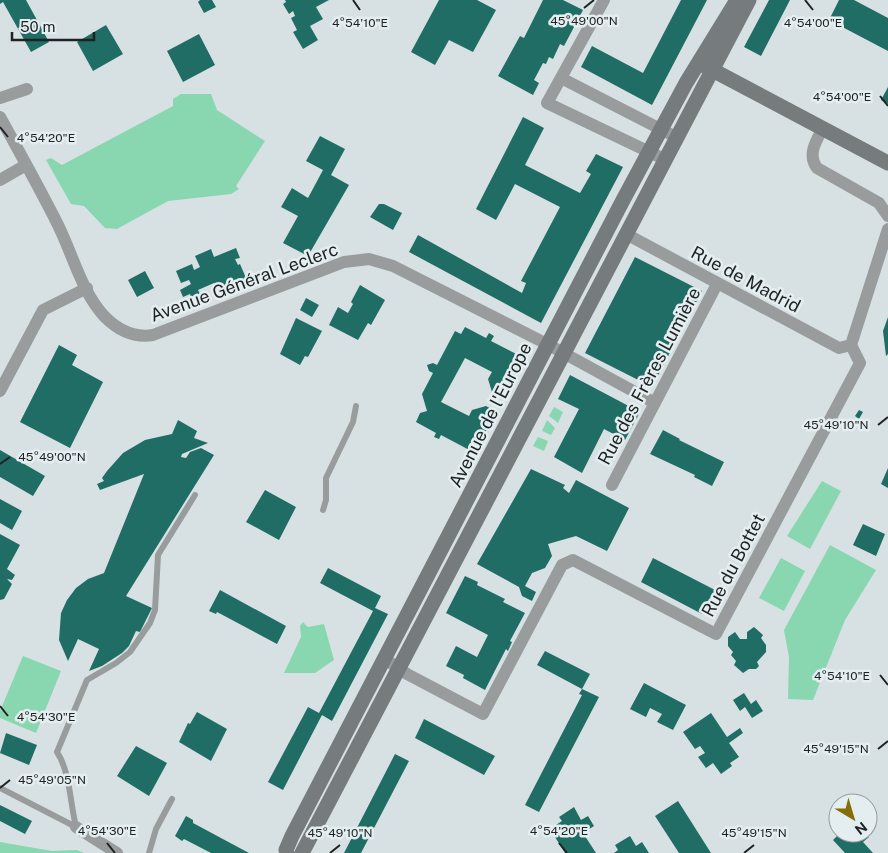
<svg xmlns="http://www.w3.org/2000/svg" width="888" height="853" viewBox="0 0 888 853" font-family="'Public Sans',sans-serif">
	<rect width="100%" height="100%" fill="#d7e1e3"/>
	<path fill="#89d7b0" d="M181,94H211L217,110L265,141L236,186L239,189L231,194L168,201L117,229L105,228L84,206L71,204L46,160L51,158L62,165L173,106V99Z
		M554,407L563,412L558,423L549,416Z
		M547,420L555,428L551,435L542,431Z
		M538,437L548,441L544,451L533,446Z
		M822,481L841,491L810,549L787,536Z
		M830,545L876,570L845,620L813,700L788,699L789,657L784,630Z
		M781,558L805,571L784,611L759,598Z
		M303,622L308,627L324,624L334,660L315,673H284L301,637L300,626Z
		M23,656L61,671L36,733L0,718V711Z
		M0,842L52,851L77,850L84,853H0Z"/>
	<path fill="#206d65" d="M0,0H26L49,42L31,52L3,2L0,4Z
		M200,0H212L216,7L204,13L198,2Z
		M285,0H329L316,7L323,19L310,26L318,40L303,49L293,32L297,30L291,18L295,16L293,11L289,14L283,4L286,2Z
		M439,0H477L496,10L473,52L449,40L435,65L411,52Z
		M543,0H563L583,10L564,46L560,44L553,59L549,57L546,64L543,63L534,80L539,83L533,95L498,76L520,36L524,38Z
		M681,0H707L652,105L581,67L592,46L643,73Z
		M769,0H790L761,56L744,47Z
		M839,0H854L888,18V51L829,20Z
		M106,25L123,54L93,71L77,42Z
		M199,34L215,65L183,82L167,51Z
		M888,87V104L881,100Z
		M523,117L544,128L525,165L580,193L591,174L586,171L596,154L623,167L541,323L409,252L418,235L522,293L526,283L521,281L560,207L515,184L496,220L476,209Z
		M320,136L345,149L331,175L349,185L308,256L283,243L298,216L281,207L292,188L308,198L323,170L306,161Z
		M379,204H384L402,213L393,230L370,217Z
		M236,248L240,258L235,259L238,265L240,264L246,278L217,290L214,283L198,290L200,294L191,297L190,294L183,297L180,290L191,284L189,280L181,283L176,271L192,264L194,270L200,267L195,256L211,249L214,257Z
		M635,257L702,291L652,387L585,353Z
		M145,271L154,288L137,297L128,280Z
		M360,285L385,300L371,325L368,323L358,340L329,325L338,307L348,313L353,304L351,302Z
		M306,298L319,305L312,317L300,310Z
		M888,317V354L886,356L883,331Z
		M296,318L322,331L308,357L305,356L300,365L280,354Z
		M465,327L486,338L489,333L494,336L491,341L524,358L505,394L500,396L492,392L488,379L492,372L465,358L441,402L469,416L472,410L486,406L493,410L494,415L475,453L441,435L439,439L434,437L436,433L416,422L420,413L427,411L422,394L433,373L429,371L427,365L433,363L437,365L455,331L461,334Z
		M59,345L77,355L72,365L103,382L70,448L20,422Z
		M570,375L640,412L625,440L604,429L582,473L554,457L579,409L558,399Z
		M859,410L863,412L859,419L855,416Z
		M178,420L197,431L194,438L208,443L182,454L181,457L186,458L190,452L201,448L214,455L126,596L152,608L140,632L136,631L129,646L122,653L102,666L89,671L99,649L78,639L68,661L59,640L61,613L67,600L76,588L88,579L104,573L144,474L100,490L97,484L104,481L102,478L107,471L123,453L145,440L172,434Z
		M663,430L680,439L679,440L724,462L712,486L694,477L695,475L650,454Z
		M0,450L45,476L33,496L0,477Z
		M888,468V488L881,484Z
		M531,469L565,485L563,488L569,493L576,480L629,508L607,551L576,536L548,544L552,556L545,568L532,573L525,586L536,592L532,601L522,596L519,587L477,564Z
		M265,490L296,507L279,540L246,522Z
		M0,499L22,511L12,530L0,523Z
		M863,524L885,534L876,556L853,545Z
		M0,534L20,545L7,569L15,575L12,580L7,579L12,584L4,599L0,600Z
		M653,558L715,590L702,614L641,582Z
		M328,568L381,596L375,608L388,614L332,721L322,715L283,790L268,782L308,707L319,713L373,611L320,583Z
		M465,576L478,582L477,585L505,599L503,602L525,613L510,641L512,642L508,651L506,649L485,690L463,678L464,675L446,666L456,646L477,657L488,635L446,613Z
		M220,590L286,626L277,644L217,612L216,614L209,611Z
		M754,627L763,635L761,638L766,645V652L757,662L759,666L756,669H749L743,673L734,665L736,661L731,655L733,652L728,646V637L735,632L740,639H747V632Z
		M545,651L590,674L582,689L599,697L539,812L525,805L582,695L579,694L582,689L537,665Z
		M644,683L686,705L673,730L657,722L662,714L650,708L646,717L630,709Z
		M744,693L751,704L756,700L763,711L752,718L745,707L740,711L733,700Z
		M197,712L227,729L211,761L179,742L188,723L190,724Z
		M711,713L727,737L740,728L743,733L729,743L739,757L730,763L732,766L721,774L713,763L706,768L698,757L705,753L700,746L695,749L683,732Z
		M424,719L495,756L484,775L415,738Z
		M6,733L37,745L29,765L0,753Z
		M136,746L167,763L149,796L117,776Z
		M395,754L409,761L361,853H344Z
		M678,801L711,853H679L655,816Z
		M0,805L32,821L25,834L0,821Z
		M574,807L581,820L588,816L594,826L583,833L596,853H565L550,829L562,821L559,817Z
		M186,816L193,820V823L249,853H211L184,839L182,841L175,836Z
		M840,833H866L869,837L863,842L873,853H845L833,840Z
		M630,836L636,846L642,842L649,853H614L618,850L615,845Z"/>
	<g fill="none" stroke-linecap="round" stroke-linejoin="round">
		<path stroke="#989c9d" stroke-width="6" d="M323,510L326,500V478L353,422L356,406
			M0,788L76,827
			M76,827C70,802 70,772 57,752L87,680L116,663L130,652L150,623L155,610L158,555L195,495
			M149,853L156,829L172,799"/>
		<path stroke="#989c9d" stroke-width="12" d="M604,0L547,103L664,159
			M561,78L676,137
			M0,98L27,89
			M0,117C20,153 40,189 58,225C73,255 82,293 105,317C119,331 134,338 153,335L344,262L369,259L393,266L547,344L655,403
			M823,128C816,141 807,155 817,168L879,203L888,216
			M0,180L26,165
			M626,234L839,348L851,345
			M0,391L43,310L87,288
			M612,485L717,284
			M385,659L407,674L483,714L562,565L573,560L716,634L860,363L851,345L888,229
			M76,827L117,853"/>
		<path stroke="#767b7e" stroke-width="15" d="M703,65L888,163
			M287,853L286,850L292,836L622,202L686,83L737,0
			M302,853L749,0"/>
	</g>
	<path fill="none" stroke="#1e2222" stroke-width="2" d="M353,0L360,10M805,0L813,10M584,8L594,0M880,96L888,106M0,127L8,137M878,425L888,417M0,464L10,457M880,675L888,685M0,706L8,716M878,749L888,741M0,788L10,780M107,843L115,853M559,843L567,853M330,853L340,845M744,853L754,845"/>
	<g text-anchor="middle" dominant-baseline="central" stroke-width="5" stroke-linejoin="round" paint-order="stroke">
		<g font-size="18" fill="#1e2222" stroke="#e4eef0">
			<text transform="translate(746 279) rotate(28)">Rue de Madrid</text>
			<text transform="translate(244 282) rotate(-20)">Avenue Général Leclerc</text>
			<text transform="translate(649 376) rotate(-62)">Rue des Frères Lumière</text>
			<text transform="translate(490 415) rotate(-63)">Avenue de l'Europe</text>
			<text transform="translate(733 565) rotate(-62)">Rue du Bottet</text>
		</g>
	</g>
	<g font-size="12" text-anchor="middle" fill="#1e2222" stroke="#e4eef0" stroke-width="5" stroke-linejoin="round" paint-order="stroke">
		<text x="584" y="25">45°49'00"N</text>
		<text x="360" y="27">4°54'10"E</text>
		<text x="813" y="27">4°54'00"E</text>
		<text x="842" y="101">4°54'00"E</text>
		<text x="46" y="142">4°54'20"E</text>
		<text x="836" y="429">45°49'10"N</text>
		<text x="52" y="461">45°49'00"N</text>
		<text x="842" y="680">4°54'10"E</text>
		<text x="46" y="721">4°54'30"E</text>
		<text x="836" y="753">45°49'15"N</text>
		<text x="52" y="784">45°49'05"N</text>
		<text x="107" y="835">4°54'30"E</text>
		<text x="559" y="835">4°54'20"E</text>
		<text x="340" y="837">45°49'10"N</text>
		<text x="754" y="837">45°49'15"N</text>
	</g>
	<g transform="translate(853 818) rotate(142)"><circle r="24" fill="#e4eef0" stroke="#959c9e"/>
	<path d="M0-4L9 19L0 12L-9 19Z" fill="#846d0a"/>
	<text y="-8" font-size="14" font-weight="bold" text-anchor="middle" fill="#1e2222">N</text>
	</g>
	<path d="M12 32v8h82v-8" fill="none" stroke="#1e2222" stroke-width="2.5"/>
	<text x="20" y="32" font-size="15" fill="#1e2222" stroke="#e4eef0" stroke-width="4" paint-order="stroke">50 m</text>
</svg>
